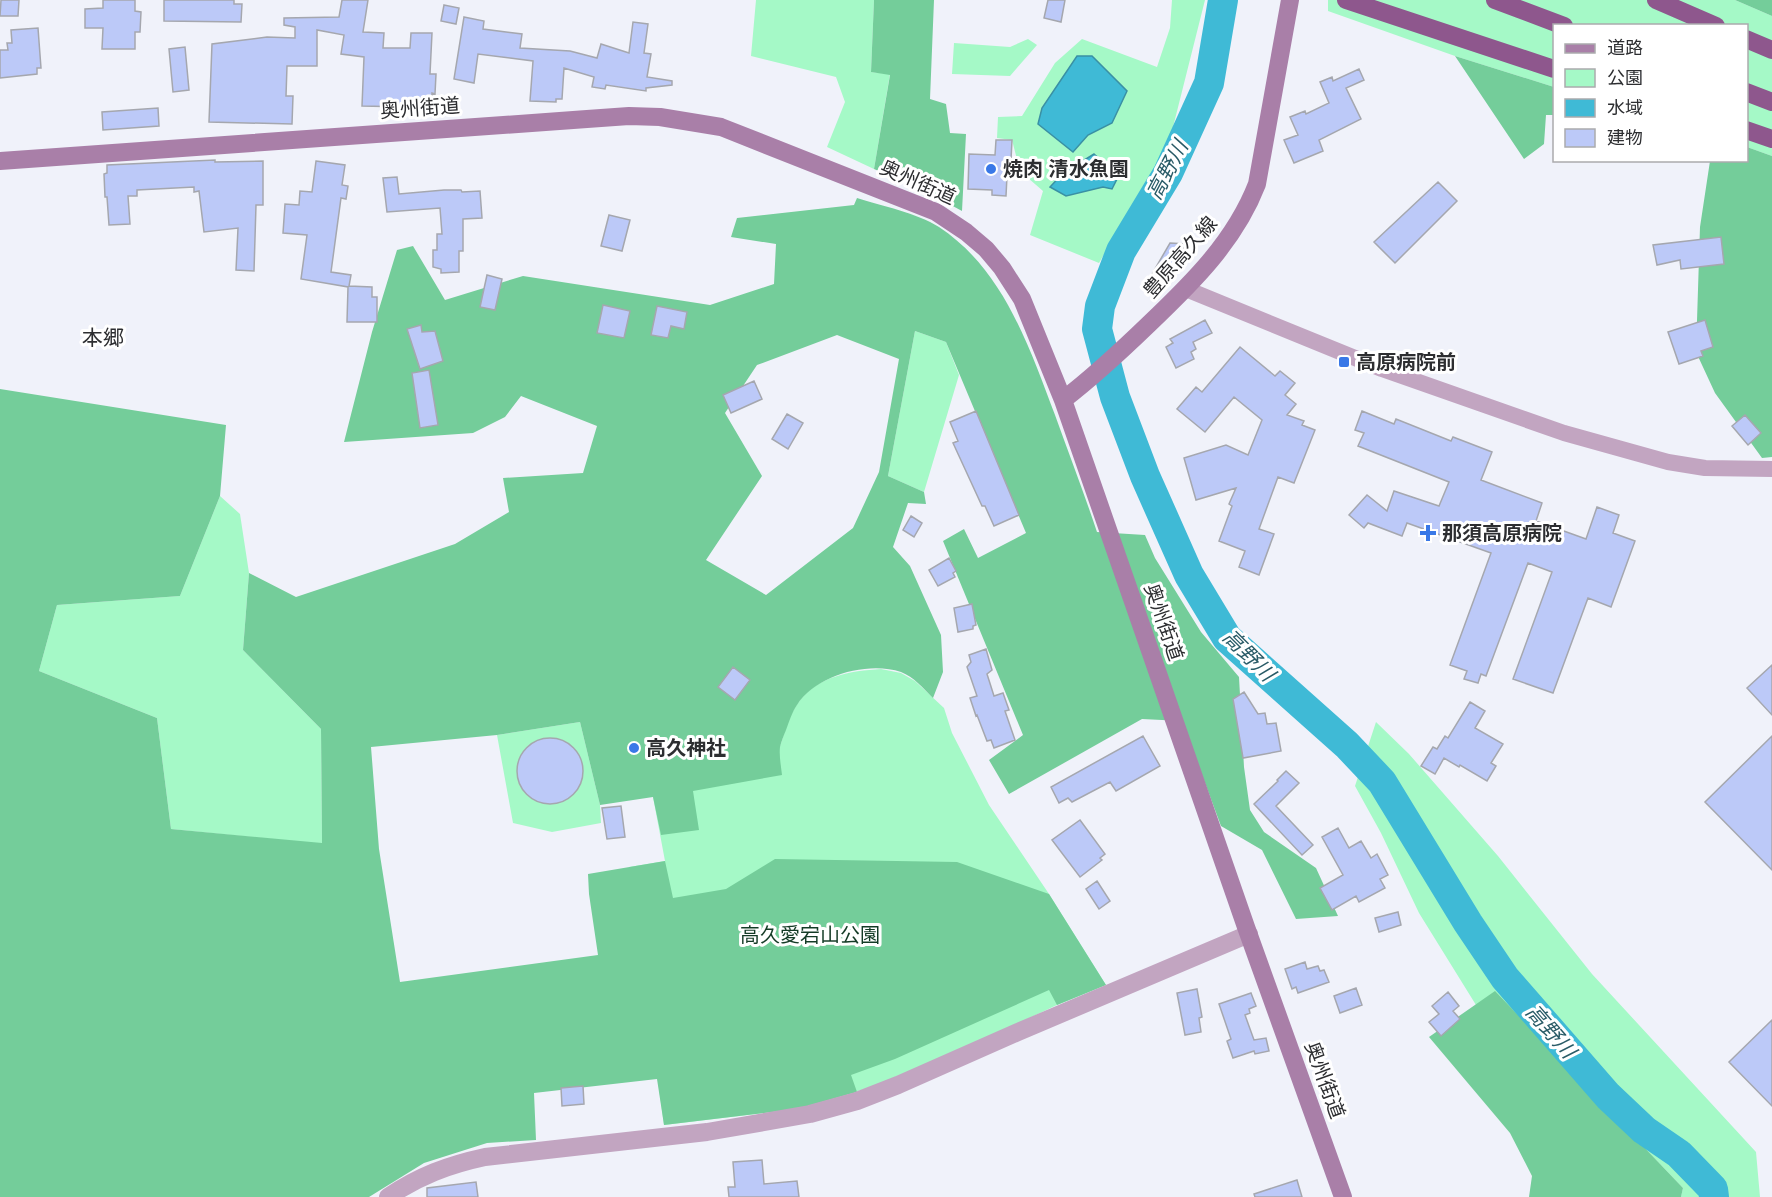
<svg xmlns="http://www.w3.org/2000/svg" width="1772" height="1197" viewBox="0 0 1772 1197" font-family="Montserrat,'Noto Sans JP',sans-serif">
	<rect width="100%" height="100%" fill="#f0f2fa"/>
	<path fill="#a5f9c7" d="M756,0H874L871,72L890,74L874,169L827,147L845,102L836,77L751,56Z
		M1172,0H1205L1169,143L1099,263L1030,235L1043,191L1020,171L1012,140L997,138L998,117L1022,116L1055,63L1082,39L1157,67L1170,28Z
		M1328,0H1735L1772,16V156L1747,147L1746,26H1554V87L1455,56L1328,11Z
		M1028,39L1037,45L1010,76L952,74L954,43L1010,47Z
		M915,331L946,342L959,375L924,492L888,476Z
		M220,496L240,514L249,573L243,650L321,729L322,844L171,829L157,718L39,671L57,605L180,596Z
		M881,669L901,673L915,681L944,708L952,733L989,805L1049,894L1106,985L1057,1005L902,1078L797,1109L664,1125L629,867L665,861L653,797L780,746C785,732 789,715 798,703C817,676 850,671 881,669Z
		M580,722L600,805L601,823L552,832L513,823L497,735Z
		M1376,722L1409,754L1498,856L1592,974L1756,1152L1760,1197H1681L1683,1188L1495,992L1476,1005L1419,913L1381,833L1355,786Z"/>
	<path fill="#74cd9a" fill-rule="evenodd" d="M874,0H934L930,99L946,104L950,133L966,134L962,211L925,191L874,169L890,75L871,72Z
		M1735,0H1772V16Z
		M1455,56L1554,87V115H1546L1544,144L1524,159Z
		M1747,147L1772,156V457L1762,458L1715,393L1696,352L1700,227L1710,161L1746,160Z
		M857,198C882,206 917,213 939,227C1004,270 1029,347 1055,415C1069,454 1084,493 1097,532L1145,535L1155,558L1201,632L1239,677L1244,767L1250,810L1264,832L1316,868L1338,916L1296,919L1262,850L1221,826L1182,721L1142,719L1009,794L989,760L1023,735L943,541L964,529L978,558L1026,533L946,342L915,331L888,476L924,492L926,504L908,503L893,547L910,566L941,635L943,672L933,698C923,688 914,677 901,672C868,661 816,675 797,705C792,712 789,722 786,730C784,735 781,742 780,747C779,756 781,766 782,775L693,791L699,830L661,835L653,797L600,805L580,722L497,735L371,747L379,849L400,982L598,955L589,894L588,874L665,861L673,898L726,889L775,859L957,862L1049,894L1106,985L1057,1005L1049,990L895,1059L851,1075L857,1092L797,1109L664,1125L657,1079L534,1093L536,1140L487,1143L424,1163L369,1197H0V389L226,425L220,496L180,596L57,605L39,671L157,718L171,829L322,843L321,729L243,650L249,573L296,597L455,544L509,512L503,478L583,473L597,426L521,396L505,417L473,433L344,442L372,332L397,250L413,246L445,300L523,276L710,305L774,284L776,244L731,237L737,218L854,205ZM837,335L899,359L879,472L853,528L766,595L706,560L762,476L725,413L757,365Z
		M1495,991L1683,1188L1681,1197H1529L1532,1176L1510,1133L1429,1037Z"/>
	<path fill="#3fbad6" stroke="#3a90a4" stroke-width="1.5" d="M1077,56H1092L1127,91L1112,123L1088,135L1073,152L1038,124L1042,108Z
		M1094,154L1108,166L1118,177L1112,189L1103,187L1066,196L1050,187L1065,171L1079,168L1081,162Z"/>
	<g fill="none" stroke-linecap="round" stroke-linejoin="round">
		<path stroke="#3fbad6" stroke-width="30" d="M1223,0L1209,83L1168,173L1121,251L1100,306L1097,329L1115,397L1145,476L1189,575L1227,638L1347,745L1382,782L1468,923L1505,978L1608,1096L1644,1130L1679,1154L1713,1189L1714,1197"/>
	</g>
	<path fill="#bcc9f8" stroke="#a5a7ae" stroke-width="1.5" d="M1,0H19L18,16H0Z
		M103,0H135V11L141,12L140,32H135V49H102L103,28H85V9L103,8Z
		M164,0H234V4H242L241,22L164,21Z
		M342,0H368L363,32L384,33L383,48H410L411,33H432L430,74H436L435,94L432,93L431,114L407,113L408,107L362,106L364,57L341,54L344,35L317,30V66H287L286,96H293L292,124L209,122L212,44L267,37L295,38V27L284,25V18L339,17Z
		M1048,0H1065L1061,22L1044,18Z
		M444,5L459,8L456,24L441,21Z
		M464,17L484,21L483,29L522,34L520,48L570,51L597,58L601,44L629,53L633,22L648,24L644,53L651,54L647,77L672,81V85L646,88V91L606,85L605,89L592,87L594,77L564,68L562,99H556V102L530,101L533,61L478,54L474,83L454,79Z
		M38,28L41,68H37V74L0,78V50H8L7,43H12L11,30Z
		M185,47L189,90L173,92L169,49Z
		M1359,69L1364,80L1346,88L1361,119L1319,140L1323,151L1294,163L1284,140L1298,135L1290,117L1305,111L1306,114L1329,103L1320,82L1332,77L1333,81Z
		M158,108L159,126L103,130L102,112Z
		M996,140H1012L1011,160L1014,161V176H1007L1006,196L992,195V190L968,189L969,154L995,155Z
		M215,160V162L263,161V205H256L254,271L236,270L238,228L204,232L199,191L194,192V187L137,190V196H128L130,224L109,225L107,197H105L104,174L107,173V165Z
		M316,161L345,165L342,185L348,186L346,199L341,198L331,272L351,275L349,286L372,287V297H377V322H347L348,287L301,279L307,235L283,233L285,204L299,205L300,191L312,192Z
		M397,177L399,194L444,190H461L462,192L480,191L482,218L463,219V251H459V272L441,273V269L433,267V250H437V234H442L440,208L387,212L383,178Z
		M1438,182L1457,201L1395,263L1374,242Z
		M609,215L630,220L622,251L601,246Z
		M1721,237L1724,264L1681,269L1680,260L1657,265L1653,245Z
		M1170,243L1186,244L1163,284L1152,274Z
		M487,275L502,279L495,310L480,307Z
		M603,305L630,311L624,338L597,333Z
		M657,306L687,312L684,329L671,326L668,338L651,335Z
		M1205,320L1212,333L1193,342L1196,349L1191,352L1194,359L1176,368L1166,347L1173,343L1170,339Z
		M1705,320L1713,347L1701,351L1703,356L1679,364L1668,332Z
		M421,325L422,332L435,331L443,361L420,369L407,329Z
		M1240,347L1275,376L1280,371L1295,383L1285,395L1296,404L1287,415L1304,421L1302,425L1315,430L1294,483L1278,477L1259,529L1274,534L1259,575L1239,567L1245,551L1219,541L1232,506L1229,504L1236,488L1196,500L1184,458L1226,445L1248,455L1262,420L1234,397L1205,432L1177,409L1196,387L1202,392Z
		M429,370L438,425L420,428L412,373Z
		M754,381L762,399L731,413L723,395Z
		M976,411L1019,515L994,526L985,506H982L953,443L958,441L950,422Z
		M1362,411L1394,424L1396,419L1451,441L1453,437L1492,452L1481,480L1542,503L1536,521L1586,539L1597,507L1619,515L1613,533L1635,541L1611,607L1588,598L1553,693L1513,679L1552,572L1528,563L1486,676L1481,674L1478,683L1464,679L1467,671L1450,665L1491,553L1407,523L1402,536L1368,523L1364,528L1349,515L1367,495L1387,511L1394,491L1439,506L1449,482L1358,446L1364,433L1355,430Z
		M787,414L803,423L788,449L772,439Z
		M1745,415L1761,433L1748,445L1732,426Z
		M911,516L922,523L914,537L903,530Z
		M949,558L956,571L953,573L955,577L938,586L929,570Z
		M972,604L976,625L973,626V629L958,632L954,608Z
		M986,649L992,670L987,674L994,696L1003,693L1009,710L1005,711L1015,740L994,748L991,740L987,741L977,715L976,716L970,698L977,696L967,667L971,662L969,655Z
		M1772,665V715L1747,688Z
		M733,667L750,680L735,700L718,687Z
		M1244,692L1258,714L1265,713L1267,724L1276,723L1281,751L1243,758L1233,699Z
		M1470,702L1485,711L1475,728L1503,744L1491,763L1496,766L1487,781L1460,765L1459,767L1444,758L1435,774L1421,766L1433,747L1437,749L1445,736L1448,738Z
		M1143,736L1160,766L1116,791L1110,782L1072,802L1068,798L1059,803L1051,787Z
		M1772,736V870L1705,802Z
		M517 771a33 33 0 1 1 66 0a33 33 0 1 1-66 0Z
		M1286,771L1299,783L1276,806L1313,845L1302,855L1254,804L1278,781L1277,780Z
		M621,806L625,837L607,839L602,808Z
		M1080,820L1105,854L1100,858L1102,860L1080,877L1052,840Z
		M1338,828L1349,848L1361,841L1371,858L1377,854L1388,875L1380,879L1385,888L1359,902L1356,896L1332,910L1320,888L1343,875L1322,837Z
		M1097,881L1110,901L1099,909L1086,889Z
		M1398,912L1401,925L1379,932L1375,918Z
		M1305,962L1307,969L1318,966L1320,971L1324,970L1329,982L1298,993L1296,987L1292,989L1285,969Z
		M1356,988L1362,1005L1340,1013L1334,996Z
		M1197,989L1202,1017L1199,1018L1201,1032L1185,1035L1177,993Z
		M1448,992L1459,1006L1453,1011L1460,1019L1441,1036L1429,1022L1439,1014L1432,1006Z
		M1251,993L1256,1006L1249,1009L1250,1013L1245,1015L1254,1040L1266,1038L1269,1051L1255,1054L1254,1051L1233,1058L1227,1041L1231,1039L1219,1004Z
		M1772,1020V1106L1729,1062Z
		M583,1086L584,1104L562,1106L561,1088Z
		M762,1160L764,1184L797,1181L799,1197H729L728,1187H735L733,1162Z
		M1297,1180L1302,1197H1255L1254,1194Z
		M476,1182L478,1197H427V1188Z"/>
	<g fill="none" stroke-linecap="round" stroke-linejoin="round">
		<path stroke="#c2a5c1" stroke-width="16" d="M1186,289L1382,369L1564,433L1668,462L1705,468L1772,469"/>
		<path stroke="#c2a5c1" stroke-width="18" d="M388,1197C419,1176 448,1165 485,1157L707,1132L810,1114L857,1101L898,1085L1018,1032L1249,934"/>
		<path stroke="#a97fa8" stroke-width="18" d="M0,161L587,119L629,116L660,117L721,127L936,212L966,232L986,249L1002,268L1022,299L1063,400L1246,927L1343,1197
			M1063,400C1093,377 1121,351 1149,324C1192,283 1235,241 1257,184L1290,0"/>
		<path stroke="#8e578d" stroke-width="18" d="M1346,0L1554,69
			M1495,0L1564,26
			M1656,0L1716,26
			M1746,39L1772,50
			M1746,92L1772,102
			M1746,130L1772,139"/>
	</g>
	<g fill="#3978e7" stroke="#fff" stroke-width="2">
		<circle cx="991" cy="169" r="6"/>
		<rect x="1338" y="356" width="12" height="12" rx="3"/>
		<path d="M1425 524h6v6h6v6h-6v6h-6v-6h-6v-6h6z"/>
		<circle cx="634" cy="748" r="6"/>
	</g>
	<g text-anchor="middle" dominant-baseline="central" stroke-width="6" stroke-linejoin="round" paint-order="stroke">
		<g font-size="20" fill="#2d2e31" stroke="#fff">
			<text transform="translate(420 108) rotate(-4)">奥州街道</text>
			<text transform="translate(918 182) rotate(24)">奥州街道</text>
			<text transform="translate(1180 257) rotate(-49)">豊原高久線</text>
			<text transform="translate(1164 622) rotate(71)">奥州街道</text>
			<text transform="translate(1325 1080) rotate(70)">奥州街道</text>
		</g>
		<g font-size="20" font-weight="bold" fill="#2d2e31" stroke="#fff" text-anchor="start">
			<text x="1003" y="169">焼肉 清水魚園</text>
			<text x="1356" y="362">高原病院前</text>
			<text x="1442" y="533">那須高原病院</text>
			<text x="646" y="748">高久神社</text>
		</g>
		<g font-size="20" fill="#143b26" stroke="#fff">
			<text x="810" y="935">高久愛宕山公園</text>
		</g>
		<g font-size="21" font-style="italic" fill="#295b67" stroke="#fff">
			<text transform="translate(1167 170) rotate(-62)">高野川</text>
			<text transform="translate(1249 655) rotate(45)">高野川</text>
			<text transform="translate(1551 1031) rotate(49)">高野川</text>
		</g>
		<g font-size="21" fill="#2d2e31" stroke="#fff">
			<text x="103" y="337">本郷</text>
		</g>
	</g>
	<rect x="1553" y="24" width="195" height="138" fill="#ffffff" stroke="#ababad" stroke-width="1.5"/>
	<rect x="1565" y="44" width="30" height="9" fill="#a97fa8" stroke="#ababad" stroke-width="1.5"/>
	<text x="1607" y="54" font-size="18" fill="#2d2e31">道路</text>
	<rect x="1565" y="69" width="30" height="18" fill="#a5f9c7" stroke="#ababad" stroke-width="1.5"/>
	<text x="1607" y="84" font-size="18" fill="#2d2e31">公園</text>
	<rect x="1565" y="99" width="30" height="18" fill="#3fbad6" stroke="#ababad" stroke-width="1.5"/>
	<text x="1607" y="114" font-size="18" fill="#2d2e31">水域</text>
	<rect x="1565" y="129" width="30" height="18" fill="#bcc9f8" stroke="#ababad" stroke-width="1.5"/>
	<text x="1607" y="144" font-size="18" fill="#2d2e31">建物</text>
</svg>
